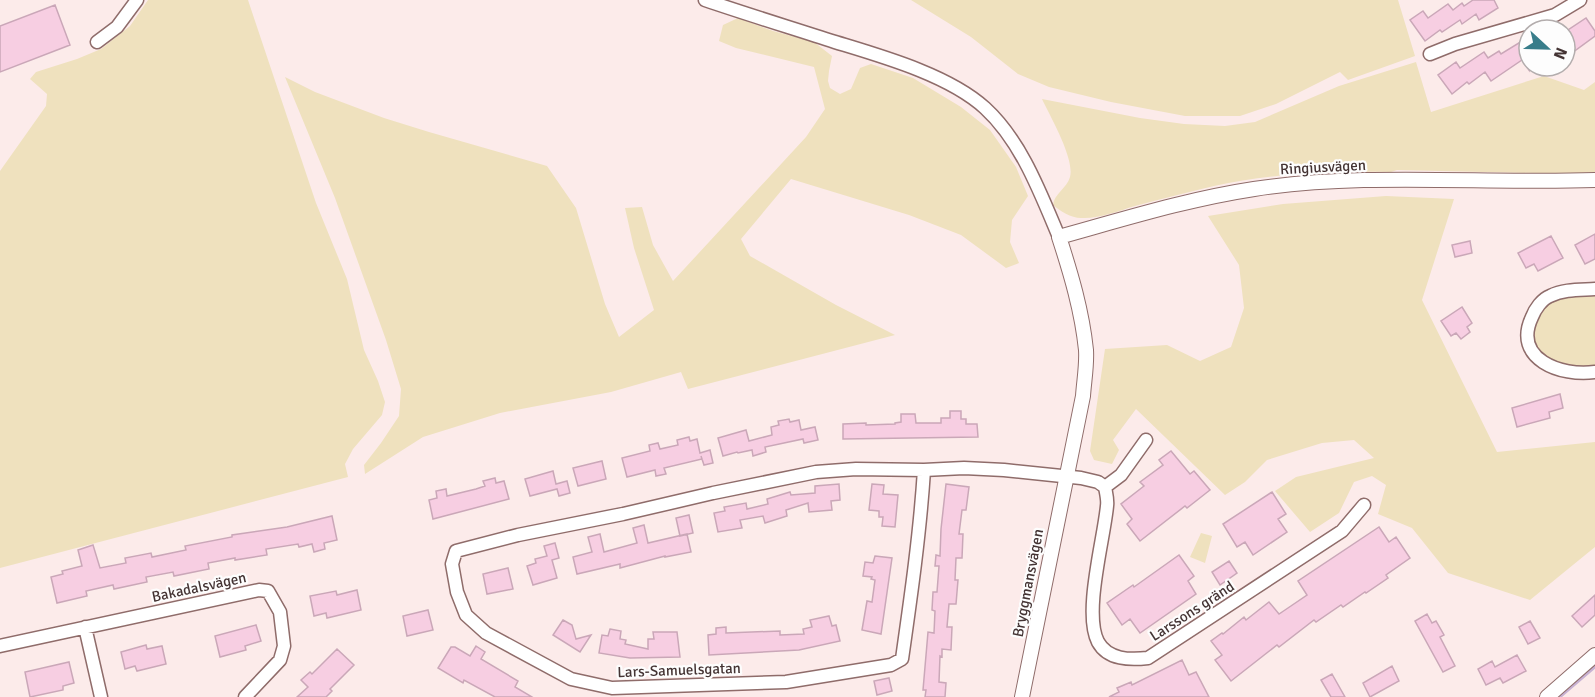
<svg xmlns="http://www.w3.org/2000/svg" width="1595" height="697" viewBox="0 0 1595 697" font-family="Signika,sans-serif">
	<rect width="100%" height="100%" fill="#fcebea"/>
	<path fill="#efe1be" d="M148,0H248L316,203L347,279L364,350L378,381L385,402L382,415L353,449L345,464L348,477L0,568V171L46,106L47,94L30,79L36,72L77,59L101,49L130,26Z
		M911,0H1398L1415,56L1348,80L1340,72L1276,104L1240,116H1185L1111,102L1049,87L1018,74L971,37Z
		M738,18L773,31L814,42L832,56L829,71L828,81L830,88L840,94L851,89L860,68L871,64L913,78L961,107L990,130L1016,167L1028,196L1012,220L1010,242L1019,263L1006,268L961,235L909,215L791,179L741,239L750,256L836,305L895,335L688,389L681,372L611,392L500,413L423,437L365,474L364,465L381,443L399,416L401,389L386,340L335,198L285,77L315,92L384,118L429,132L547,166L576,208L605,304L619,337L654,310L634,248L625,208L642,207L653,245L673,281L806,137L825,109L814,67L736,48L719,41L723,25Z
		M1416,62L1431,112L1544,76L1584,90L1595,82V172L1574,174L1397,170L1391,172C1332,171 1272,173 1214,186C1188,192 1161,199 1135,206C1118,211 1099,219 1081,218C1071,218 1060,211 1053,205C1054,194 1067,188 1070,177C1075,159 1050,116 1042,99L1140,118L1184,124L1225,126L1255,122L1339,86Z
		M1386,196L1454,199L1422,300L1497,452L1595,442V547L1530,600L1448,573L1412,528L1378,514L1386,485L1372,476L1354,482L1339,513L1310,532L1275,491L1296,477L1374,458L1354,440L1322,443L1267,460L1245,482L1225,495L1136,409L1113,440L1119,450L1112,464L1094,460L1090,451L1105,349L1167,345L1200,361L1231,347L1244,308L1239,265L1208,216L1283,204Z
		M1595,291V370H1554L1533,362L1529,330L1538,308L1566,293Z
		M1201,533L1212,536L1205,563L1190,557Z"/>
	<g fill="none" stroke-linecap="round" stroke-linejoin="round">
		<path stroke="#c7b2d3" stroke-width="4" d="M1559,697L1595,666"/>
	</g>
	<path fill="#f7cee2" stroke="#caa7b8" stroke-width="1.5" d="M1473,0H1494L1498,8L1479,20L1476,14L1462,24L1460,20L1442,32L1440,30L1425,41L1410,20L1423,11L1428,18L1448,4L1453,10L1462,3L1464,6Z
		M55,5L70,45L0,72V26Z
		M1586,18L1595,31V36L1565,58V32Z
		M1522,41L1529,51V70L1522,60L1491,81L1485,72L1469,84L1467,82L1452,94L1438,75L1456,62L1460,68L1484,52L1488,58L1499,51L1501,54Z
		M1595,234V259L1585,264L1575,245Z
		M1551,236L1563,258L1538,271L1534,264L1526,268L1518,253Z
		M1470,241L1472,253L1455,257L1452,245Z
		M1462,307L1472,323L1467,327L1470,332L1461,339L1456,333L1451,336L1441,321Z
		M1560,394L1563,408L1549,412L1550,418L1517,427L1512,408Z
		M950,411H961V419H966V424H977L978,437L843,439V424L866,423V425L895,424V423L901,422V414H915L916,423H941V418H950Z
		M789,419L790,422L799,420L801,430L815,427L818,440L804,443L803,439L765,447L766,452L753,456L752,450L738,453L737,452L723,456L718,438L746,430L749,441L772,435L771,427L779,425L778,421Z
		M689,437L690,441L697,439L700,453L710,450L713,463L704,465L701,456L702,459L664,468L666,474L656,476L655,470L627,477L622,458L650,451L649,445L658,443L660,449L678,445L677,440Z
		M1171,451L1190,474L1194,471L1210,490L1187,508L1185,506L1140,541L1127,524L1132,519L1121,504L1144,486L1140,482L1163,465L1159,460Z
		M602,461L606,479L578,486L573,468Z
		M553,471L556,484L567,481L570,493L559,496L557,489L530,496L525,479Z
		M495,478L496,483L504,481L509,499L433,519L429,500L437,498L436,491L446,489L447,496L476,489L485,486L483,481Z
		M839,484L840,500L831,501L832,510L809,512L808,503L786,510L787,516L765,523L763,516L740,520L742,528L718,532L714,513L725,511L724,507L746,503L747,509L768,504L767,499L790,492L791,495L815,493V486Z
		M872,484L884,485L883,494L898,495L895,527L882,526L883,517H879V511L869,510Z
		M946,484L969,487L966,510H962L959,534H963L962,558H956L955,580H958L956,604H949L947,627H952L951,650L942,649V657L940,656L939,682L946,683L945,697H925L926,690H923L928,632L934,633L935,611L932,610L933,592H937L939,566H935L936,555L940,556L941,529Z
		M1272,492L1286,514L1278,519L1287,532L1253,555L1245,542L1237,547L1223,524Z
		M689,515L693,533L680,536L676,518Z
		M332,516L337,540L324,543L325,549L314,552L312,544L299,547L298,544L266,549L267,555L235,560V558L208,563L209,569L174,576L173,572L146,577L147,582L114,589L113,585L86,591L87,596L57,603L51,577L63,574L62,571L82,566L78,550L93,545L100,568L126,563L125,558L151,553L152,557L186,550L185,546L232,537V535L287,527Z
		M644,525L648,543L687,534L691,552L665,557V556L620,568V564L577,574L573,557L592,552L588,537L600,534L604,552L637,543L633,528Z
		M1379,527L1389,542L1396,537L1410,558L1386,575L1388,578L1366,593L1365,592L1343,607L1341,605L1316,622L1314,620L1279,647L1277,645L1231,681L1215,660L1222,655L1211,641L1222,633L1223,634L1244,617L1246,620L1269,602L1279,614L1285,610L1307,595L1298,581Z
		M555,543L559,558L552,560L557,578L533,585L527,566L536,563L535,559L547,556L544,546Z
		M1179,555L1194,576L1188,581L1196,594L1140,633L1130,619L1122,625L1107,603L1133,585L1134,587Z
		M875,556L892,558L881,634L862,630L867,601L872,602L875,580L871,579L872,577L863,576L865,562L873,563Z
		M1229,561L1237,573L1220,585L1212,572Z
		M508,568L513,589L487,594L483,574Z
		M357,590L361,610L327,618L326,613L314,616L310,596L336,591L337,595Z
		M1595,595V615L1582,627L1572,616Z
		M428,610L433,630L407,636L403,616Z
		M1427,614L1432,623L1436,621L1444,635L1440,637L1455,666L1443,672L1415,621Z
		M829,616L832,626L836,625L840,641L799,650L709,655L708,635L716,634V628L726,627V633L780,631V635L804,634L803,629L812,627L810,620Z
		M563,620L572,625L576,639L591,635L580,652L553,635Z
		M1530,621L1540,638L1528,644L1519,627Z
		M256,625L261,641L245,646L246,650L220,657L215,636Z
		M610,629L621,631L620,639L626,640L625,644L648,649V639H654L653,632H677L680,657L630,658L599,653L602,635L608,636Z
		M146,645L147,649L162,646L166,664L137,671L135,666L125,669L121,652Z
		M476,646L485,652L481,659L518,681L515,687L532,697H495L464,680L463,683L438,668L451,647H455L470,656Z
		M337,649L354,665L330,689L332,691L326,697H297L308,687L301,680L310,672L312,674Z
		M1517,655L1526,671L1503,683L1500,678L1486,685L1478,669L1492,661L1495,667Z
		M1182,660L1189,675L1196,672L1209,697H1109L1119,692L1117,688L1131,682L1132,685Z
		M69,662L74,683L63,686V690L30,697L25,672Z
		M1392,666L1399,681L1370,697L1363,683Z
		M1332,674L1345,697H1331L1321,680Z
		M889,678L892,691L877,695L874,681Z"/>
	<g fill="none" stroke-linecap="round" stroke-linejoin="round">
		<g stroke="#8f6c6a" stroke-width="15">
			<path id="minor" d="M705,0C749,15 792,28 835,42C881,56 949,75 985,108C1021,141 1040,192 1059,237
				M97,42L117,27L137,0
				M1430,54L1455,44L1555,15L1580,0
				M1595,289C1580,290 1564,289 1550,296C1542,299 1535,309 1532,317C1512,359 1561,377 1595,372
				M924,470C920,533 911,596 902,659L891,665L786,682L612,688L571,679L486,633L466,615L457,592L452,564L456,551L518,535L623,514L713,493L816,472L856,469L924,470L964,468L1004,470L1081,478L1098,482L1105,487C1106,493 1108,500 1107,506C1104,539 1083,613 1098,642C1108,660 1130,660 1148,658L1342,531L1364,505
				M1105,487L1121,475L1146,440
				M85,627L101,697
				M0,646L259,590L268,591L280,612L284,646L280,660L245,697"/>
		</g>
		<g stroke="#8f6c6a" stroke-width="16">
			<path id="tertiary" d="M1022,697L1083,396C1084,381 1087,365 1086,350C1082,311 1071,274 1059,237C1124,219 1188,199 1254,189C1366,172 1482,184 1595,180
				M1547,697L1595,655"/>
		</g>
		<use href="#minor" stroke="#fff" stroke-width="12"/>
		<use href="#tertiary" stroke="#fff" stroke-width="14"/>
	</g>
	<g text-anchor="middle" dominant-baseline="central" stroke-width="4.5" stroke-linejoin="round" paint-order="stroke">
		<g font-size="15" fill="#443434" stroke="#fdfdfd">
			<text transform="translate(1323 167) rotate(-3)">Ringiusvägen</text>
			<text transform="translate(1028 583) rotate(-79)">Bryggmansvägen</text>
			<text transform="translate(199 587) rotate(-12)">Bakadalsvägen</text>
			<text transform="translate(1192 611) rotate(-33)">Larssons gränd</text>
			<text transform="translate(679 670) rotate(-2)">Lars-Samuelsgatan</text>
		</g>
	</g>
	<g transform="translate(1547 48) rotate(112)"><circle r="28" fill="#fdfdfd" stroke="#b3adad" stroke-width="1.5"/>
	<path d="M0-4.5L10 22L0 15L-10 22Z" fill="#387d8a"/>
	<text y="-9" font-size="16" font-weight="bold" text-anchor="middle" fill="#443434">N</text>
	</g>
</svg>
